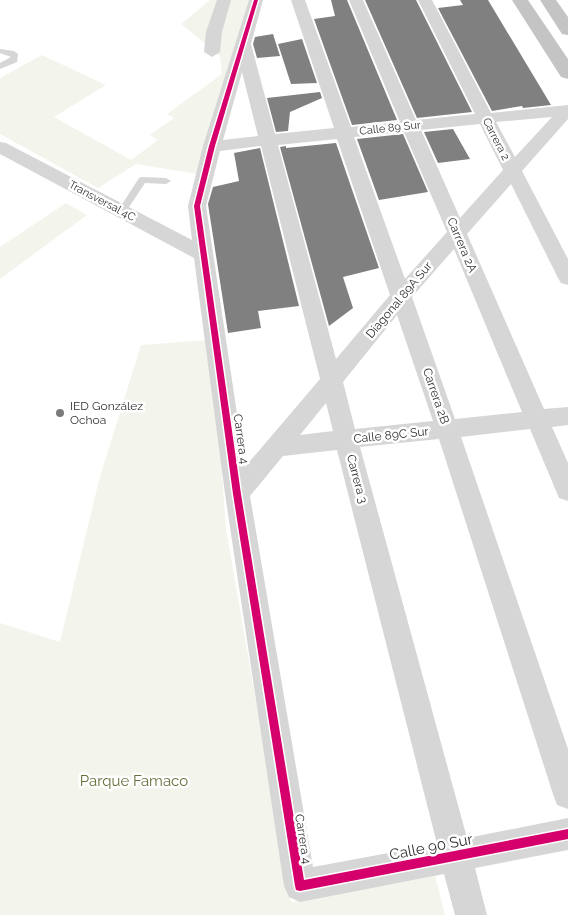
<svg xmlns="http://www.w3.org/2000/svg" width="568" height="915" viewBox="0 0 568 915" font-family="Raleway,sans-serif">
	<rect width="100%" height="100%" fill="#fff"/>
	<path fill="#f3f5ec" d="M210,0H250L198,174L136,164L98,188L0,134V78L42,55L106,85L54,117L131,160L158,140L150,135L174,118L167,114L222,74L220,56L181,24Z
		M66,203L87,215L0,279V247Z
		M208,340L218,420L226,529L291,902L435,876L445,915H0V623L60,642L99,480L141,345Z"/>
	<path fill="#808080" d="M331,0H347L397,120L352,125L314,19L335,16Z
		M365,0H416L472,112L417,118Z
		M460,0H488L551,105L523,108L522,106L492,111L438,8L463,5Z
		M273,34L280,56L257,58L253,44L255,37Z
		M302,39L317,83L291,84L278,44Z
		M320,92L322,98L290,112L288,131L276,132L267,98Z
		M453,129L470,159L438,163L424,132Z
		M403,134L428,192L379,200L357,139Z
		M336,143L379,268L343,277L353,308L329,326L280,147L286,146V148Z
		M260,148L299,306L258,311L261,328L228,333L208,204L213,187L239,181L234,153Z"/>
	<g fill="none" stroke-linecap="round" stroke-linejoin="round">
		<path fill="#d6d6d6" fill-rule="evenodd" d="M0,49L14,51L18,54L17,62L0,69V63L11,57L0,53Z
			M142,177L166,178L171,181L166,184L145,183L125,213H119V209L139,178Z"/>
		<path fill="#d6d6d6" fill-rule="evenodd" d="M217,0H231L222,32L220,52L212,57L204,52L206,32Z
			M249,0H263L251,44L275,134L334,128L291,0H305L351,127L400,122L349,0H363L416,120L475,114L418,0H432L491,113L568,105V119L522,171L568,259V285L561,283L558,278L511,184L467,234L544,409L568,407V425L552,427L568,463V501L559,498L530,429L461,437L568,749V809L557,805L553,794L439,439L360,447L467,838L568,818V850L475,868L487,915H455L444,874L300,902L289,897L284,886L225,494L194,258L0,154V142L6,143L192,240L188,206L203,146ZM242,72L258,136L223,140ZM552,117L515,157L496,122ZM480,124L503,170L460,218L421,130ZM404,132L447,232L405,279L354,137ZM337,139L390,295L336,359L278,145ZM261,146L320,379L245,467L206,206L220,151ZM454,249L522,412L455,419L412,297ZM397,315L433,421L355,429L343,382ZM326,403L333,431L300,435ZM337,450L437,844L313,867L250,496L283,456Z"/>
		<path fill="#c4c4c4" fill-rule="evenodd" d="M512,0H528L568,59V79L561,77Z
			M540,0H556L568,17V35L562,34Z"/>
		<g stroke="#fff" stroke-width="3">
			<path id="cycleway" d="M254,0H258L215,146L200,206L241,494L304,880L568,829V839L300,891L296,890L295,886L233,494L194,206L209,146Z"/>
		</g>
		<use href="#cycleway" fill="#d6006c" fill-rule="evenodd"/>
	</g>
	<circle fill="#7a7a7a" stroke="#fff" stroke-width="2" cx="60" cy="413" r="5"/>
	<g text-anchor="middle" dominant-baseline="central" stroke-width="5" stroke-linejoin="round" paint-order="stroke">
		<g font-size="11" fill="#323232" stroke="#fff">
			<text transform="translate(390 128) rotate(-6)">Calle 89 Sur</text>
			<text transform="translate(496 139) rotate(63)">Carrera 2</text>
			<text transform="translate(102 201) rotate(28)">Transversal 4C</text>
		</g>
		<g font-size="12" fill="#323232" stroke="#fff">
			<text transform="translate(462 245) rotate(67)">Carrera 2A</text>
			<text transform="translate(399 300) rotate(-50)">Diagonal 89A Sur</text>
			<text transform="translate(436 396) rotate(71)">Carrera 2B</text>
			<text transform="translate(391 435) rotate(-6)">Calle 89C Sur</text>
			<text transform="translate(241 439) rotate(82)">Carrera 4</text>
			<text transform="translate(357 479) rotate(75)">Carrera 3</text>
			<text transform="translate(303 839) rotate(81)">Carrera 4</text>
		</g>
		<g font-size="12" fill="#323232" stroke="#fff" text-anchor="start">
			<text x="70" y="406">IED González<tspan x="70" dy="14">Ochoa</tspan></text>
		</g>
		<g font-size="15" fill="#68703c" stroke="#fff">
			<text x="134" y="781">Parque Famaco</text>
		</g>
		<g font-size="15" fill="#323232" stroke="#fff">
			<text transform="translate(431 847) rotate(-11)">Calle 90 Sur</text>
		</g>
	</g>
</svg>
